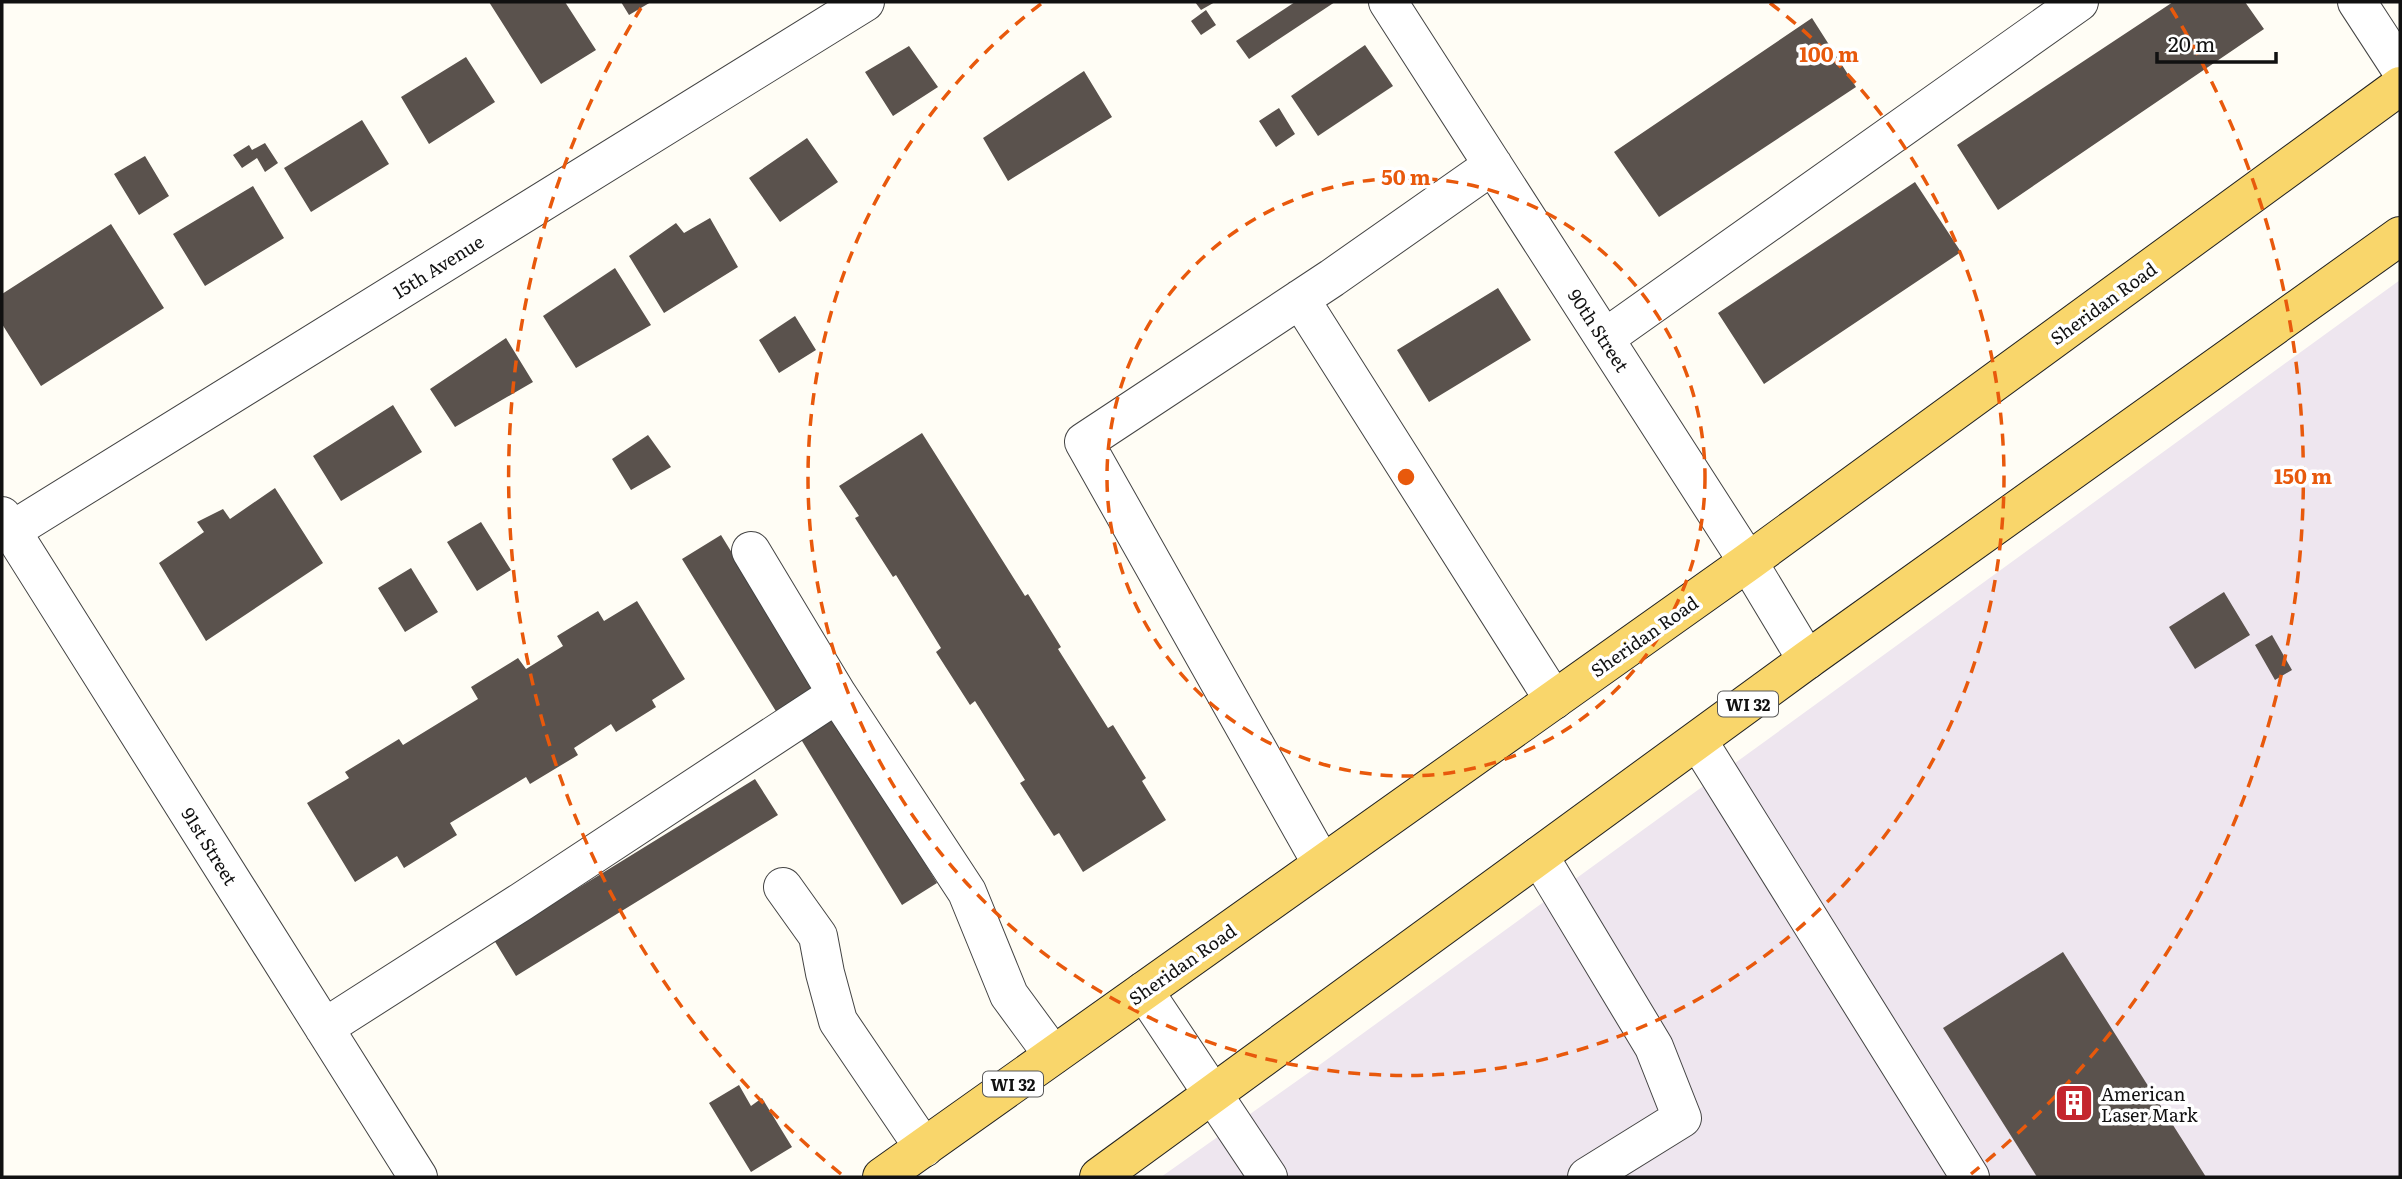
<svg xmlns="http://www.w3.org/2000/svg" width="2402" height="1179" viewBox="0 0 2402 1179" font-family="Literata,serif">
	<rect width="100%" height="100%" fill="#fffdf5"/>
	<path fill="#eee6ef" d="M2400,280V1177H1161L1318,1066Z"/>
	<path fill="#5a524d" d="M489,2H565L596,50L541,84Z
		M621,2H651L629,15Z
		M1195,2H1215L1201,10Z
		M1295,2H1335L1249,59L1236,41Z
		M2173,2H2245L2264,29L1998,210L1957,145Z
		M1206,10L1216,25L1201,35L1191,21Z
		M1812,18L1856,87L1659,217L1614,152Z
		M1365,45L1393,86L1318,136L1291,96Z
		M909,46L938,87L893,116L865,72Z
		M466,57L495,102L429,144L401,97Z
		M1084,71L1112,117L1008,181L983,138Z
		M1279,108L1295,134L1276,147L1259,121Z
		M362,120L389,164L311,212L284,168Z
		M807,138L838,182L780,222L749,178Z
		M265,143L278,163L265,172L257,158L242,168L233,155L249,145L252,150Z
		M145,156L169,196L139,215L114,174Z
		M1915,182L1961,252L1764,384L1718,313Z
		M253,186L284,238L205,286L173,234Z
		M710,218L738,267L664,313L629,256L676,223L684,233Z
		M111,224L164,308L41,386L2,324V294Z
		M615,268L651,325L576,368L543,316Z
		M1498,288L1531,340L1429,402L1397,350Z
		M795,316L816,350L779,373L759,340Z
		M506,338L533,382L455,427L430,389Z
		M393,405L422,452L341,501L313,456Z
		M922,433L1025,596L1028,594L1061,647L1058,649L1108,728L1113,725L1146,778L1142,781L1166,820L1083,872L1059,833L1054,836L1020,783L1025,780L975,701L970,705L936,652L941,648L896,575L893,577L855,518L859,516L839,486Z
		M648,435L671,467L631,490L612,459Z
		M275,488L323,563L206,641L159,563L204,532L197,522L223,509L230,519Z
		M481,522L511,570L477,591L447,542Z
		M721,535L815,688L777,713L682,559Z
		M411,568L438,612L405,632L378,588Z
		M2224,592L2250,635L2195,669L2169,627Z
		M637,601L685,679L652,700L656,707L616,732L611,724L574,748L578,755L530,784L526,777L450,823L457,835L404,868L397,856L355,882L307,803L349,778L345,772L399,739L403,745L478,699L471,687L518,658L526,669L563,646L557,636L598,611L604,621Z
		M2272,635L2292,670L2275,680L2255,645Z
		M834,715L937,883L902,905L799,736Z
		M755,779L778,815L516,976L494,940Z
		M2063,952L2206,1177H2037L1943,1028Z
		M739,1085L751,1106L762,1098L792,1147L751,1172L709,1103Z"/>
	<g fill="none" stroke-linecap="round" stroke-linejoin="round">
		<g stroke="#444" stroke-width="40">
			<path id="minor" d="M1388,2L1748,562L1807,660
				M2357,2L2400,68
				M1300,299L1554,700
				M1605,338L2079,2
				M2,516L418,1177
				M11,531L865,2
				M837,694L967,892L1009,995L1053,1055
				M1698,741L1970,1177
				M1539,856L1654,1047L1682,1118L1587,1177
				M1322,864L1084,442L1332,278L1493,165
				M783,887L818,936L825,973L838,1021L924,1148
				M1144,991L1268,1177
				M324,1028L521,902L837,694L751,551"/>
		</g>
		<g stroke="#222" stroke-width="40">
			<path id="major" d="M882,1177L1748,562L2400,86
				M1099,1177L1807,660L2400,236"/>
		</g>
		<use href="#minor" stroke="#fff" stroke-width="38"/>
		<use href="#major" stroke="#f9d66b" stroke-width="38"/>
	</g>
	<g fill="none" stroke="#e8590c" stroke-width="3.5" stroke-dasharray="12 9">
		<circle cx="1406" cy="477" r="299"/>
		<path d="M1770 3A598 598 0 1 1 1042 3"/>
		<path d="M841 1174A897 897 0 0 1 641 8M2171 8A897 897 0 0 1 1971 1174"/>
	</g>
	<defs>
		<g id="building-square" transform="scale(2.0125)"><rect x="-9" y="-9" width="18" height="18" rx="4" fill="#c4262e" stroke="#fff"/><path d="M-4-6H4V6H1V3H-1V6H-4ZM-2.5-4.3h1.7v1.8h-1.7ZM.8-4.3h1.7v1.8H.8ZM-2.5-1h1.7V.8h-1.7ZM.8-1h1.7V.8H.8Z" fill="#fff"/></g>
	</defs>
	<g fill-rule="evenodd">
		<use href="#building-square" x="2074" y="1103"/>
	</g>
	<g text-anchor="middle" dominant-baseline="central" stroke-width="7" stroke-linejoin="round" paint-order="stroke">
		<g fill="#fff" stroke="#585858" stroke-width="2">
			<rect x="1718" y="691.5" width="60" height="25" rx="5"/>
			<rect x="983" y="1071.5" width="60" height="25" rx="5"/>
		</g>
		<g font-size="16" font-weight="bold" fill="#111">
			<text x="1748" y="704">WI 32</text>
			<text x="1013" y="1084">WI 32</text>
		</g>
		<g font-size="18" fill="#111" stroke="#fff">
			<text transform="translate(438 266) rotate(-32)">15th Avenue</text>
			<text transform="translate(2103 303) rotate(-36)">Sheridan Road</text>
			<text transform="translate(1599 330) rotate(57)">90th Street</text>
			<text transform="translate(1644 636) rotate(-35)">Sheridan Road</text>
			<text transform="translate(210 846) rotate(58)">91st Street</text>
			<text transform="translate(1182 964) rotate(-35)">Sheridan Road</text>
		</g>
		<g font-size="18" fill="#111" stroke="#fff" text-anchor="start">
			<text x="2101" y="1093">American<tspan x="2101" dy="21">Laser Mark</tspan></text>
		</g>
	</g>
	<circle cx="1406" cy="477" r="10" fill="#e8590c" stroke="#fff" stroke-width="3.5"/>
	<g font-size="21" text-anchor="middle" font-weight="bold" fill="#e8590c" stroke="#fff" stroke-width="7" stroke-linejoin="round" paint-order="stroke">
		<text x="1829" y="62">100 m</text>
		<text x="1406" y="185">50 m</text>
		<text x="2303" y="484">150 m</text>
	</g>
	<rect width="2402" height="1179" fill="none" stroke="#111111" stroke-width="7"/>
	<path d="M2157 52v10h119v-10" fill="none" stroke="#111111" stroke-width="3.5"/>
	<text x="2168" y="52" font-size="21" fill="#111111" stroke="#ffffff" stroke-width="5" paint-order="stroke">20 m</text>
</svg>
